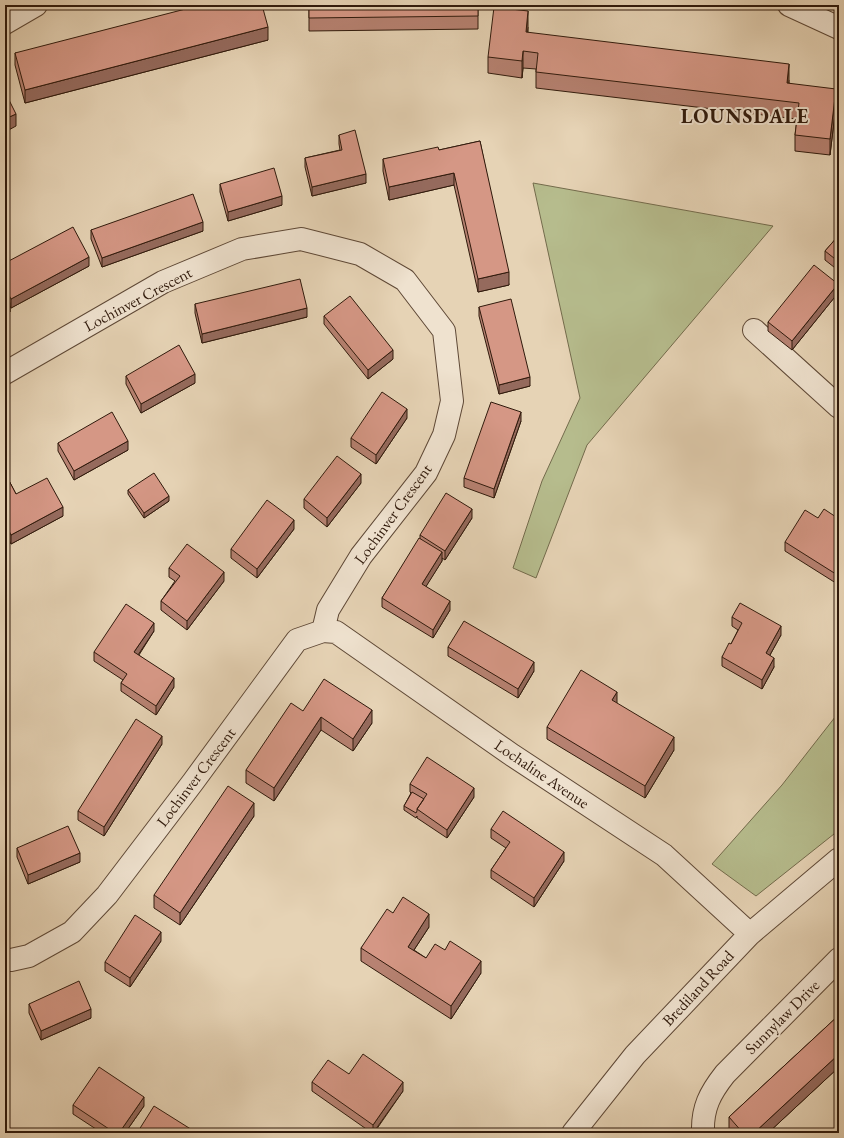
<svg xmlns="http://www.w3.org/2000/svg" width="844" height="1138" viewBox="0 0 844 1138" font-family="'EB Garamond',serif">
	<rect width="100%" height="100%" fill="#e6d3b5"/>
	<filter id="stains"><feTurbulence type="fractalNoise" baseFrequency=".005" numOctaves="4"/><feColorMatrix values="0 0 0 0 .2 0 0 0 0 .09 0 0 0 0 .02 0 0 0 .5 -.17"/></filter>
	<radialGradient id="worn" r=".72"><stop offset=".6" stop-color="#630" stop-opacity="0"/><stop offset="1" stop-color="#630" stop-opacity=".3"/></radialGradient>
	<path fill="#b6bc8d" stroke="#736b4c" d="M533,183L773,226L587,445L536,578L513,568L542,481L580,398Z
		M839,712V830L756,896L712,864L782,785Z"/>
	<g fill="none" stroke-linecap="round" stroke-linejoin="round">
		<g stroke="#5e4836" stroke-width="24">
			<path id="minor" d="M789,5L839,28
				M5,23L36,5
				M754,330L839,407
				M5,373L163,282L242,249L301,239L360,254L405,280L444,331L452,401L444,435L426,473L361,556L328,610L323,631L297,640L193,782L107,895L72,932L29,956L11,960H5
				M323,631L336,632L512,755L664,855L750,934
				M573,1133L635,1055L750,934L839,859
				M703,1133C702,1108 710,1093 725,1074L839,959"/>
		</g>
		<use href="#minor" stroke="#efe2cf" stroke-width="22"/>
	</g>
	<path fill="#b78272" stroke="#301a0c" d="M309,5H478V29L309,31Z
		M528,27V33L789,80V83L836,105L830,155L795,151V135L797,119L536,88V69L523,68L522,78L488,73V57Z
		M268,40L25,103L15,65V53Z
		M339,135L366,183L312,196L305,167V158L340,150L339,144Z
		M480,141L509,285L478,292L454,185L389,200L383,171V159L439,150Z
		M220,184L282,205L228,221L220,192Z
		M91,230L203,231L102,267L91,239Z
		M839,235V271L825,260V251Z
		M5,263L89,266L11,308L10,306V312L5,314Z
		M838,293L792,350L768,331V322Z
		M195,304L307,317L202,343L195,313Z
		M479,307L530,386L499,394L479,316Z
		M324,316L393,359L368,379L324,324Z
		M126,376L195,383L141,413L126,384Z
		M407,418L376,464L351,447V438Z
		M521,421L494,498L464,487V478Z
		M58,443L128,450L74,480L58,451Z
		M5,473L16,494L63,516L11,544L5,532Z
		M361,483L327,527L304,508V499Z
		M128,490L169,501L144,518L128,494Z
		M472,518L445,560L442,558V561L426,586L450,610L433,638L382,607V598L420,539V535Z
		M818,518L839,519V585L785,551V542Z
		M294,529L257,578L231,558V549Z
		M169,568L224,581L187,630L161,610V601L175,581L169,577Z
		M732,617L781,635L770,655L774,667L762,689L722,666V657L731,644L738,630L732,626Z
		M154,631L139,655L174,687L156,715L121,691V683L123,680L94,661V652Z
		M448,647L534,671L518,698L448,656Z
		M303,711L372,723L353,751L321,730L274,801L246,783V770Z
		M547,727L674,750L645,798L547,739Z
		M162,744L104,836L78,820V811Z
		M410,784L474,797L447,838L417,818V816L416,818L404,810V806L411,793L410,792Z
		M254,816L180,925L154,908V895Z
		M491,829L564,861L534,907L491,878V870L506,848L491,838Z
		M17,848L80,862L28,884L17,857Z
		M393,913L429,927L414,950L426,958L481,973L451,1019L361,961V948Z
		M161,941L130,987L105,971V962Z
		M29,1004L91,1018L41,1040L29,1013Z
		M839,1015V1067L768,1133H732L729,1130V1117Z
		M349,1074L403,1091L374,1133H372L312,1091V1082Z
		M73,1105L144,1106L125,1133H102L73,1114Z"/>
	<path fill="#956a5d" stroke="#301a0c" d="M528,11V27L526,49V32Z
		M268,27V40L25,103V90Z
		M523,51V68L522,78V61Z
		M789,64V80L787,99V83Z
		M836,89V105L830,155V139Z
		M16,114V126L5,132V119Z
		M454,173V185L389,200V187Z
		M366,174V183L312,196V187Z
		M282,196V205L228,221V212Z
		M203,222V231L102,267V258Z
		M89,257V266L11,308V299Z
		M509,272V285L478,292V279Z
		M838,284V293L792,350V341Z
		M10,303V312L5,314V305Z
		M307,308V317L202,343V334Z
		M393,350V359L368,379V370Z
		M195,374V383L141,413V404Z
		M530,377V386L499,394V385Z
		M407,409V418L376,464V455Z
		M521,412V421L494,498V489Z
		M128,441V450L74,480V471Z
		M361,474V483L327,527V518Z
		M169,496V501L144,518V513Z
		M63,507V516L11,544V535Z
		M472,509V518L445,560V551Z
		M294,520V529L257,578V569Z
		M442,552V561L422,593V584Z
		M224,572V581L187,630V621Z
		M450,601V610L433,638V630Z
		M154,623V631L134,661V652Z
		M781,626V635L766,662V653Z
		M774,658V667L762,689V680Z
		M534,662V671L518,698V689Z
		M174,678V687L156,715V706Z
		M617,692V705L612,700Z
		M372,710V723L353,751V739Z
		M321,717V730L274,801V788Z
		M162,736V744L104,836V827Z
		M674,737V750L645,798V786Z
		M474,788V797L447,838V830Z
		M254,803V816L180,925V913Z
		M564,852V861L534,907V898Z
		M80,853V862L28,884V875Z
		M429,914V927L408,959V947Z
		M161,932V941L130,987V978Z
		M481,961V973L451,1019V1006Z
		M91,1009V1018L41,1040V1031Z
		M839,1054V1067L768,1133H754Z
		M403,1082V1091L373,1133V1125Z
		M144,1097V1106L125,1133H119Z"/>
	<path fill="#d59785" stroke="#301a0c" d="M201,5H262L268,27L25,90L15,53Z
		M309,5H478V16L309,18Z
		M494,7L528,11L526,32L789,64L787,83L836,89L830,139L795,135L799,103L536,72L538,53L523,51L522,61L488,57Z
		M5,92L16,114L5,119Z
		M355,130L366,174L312,187L305,158L342,150L339,135Z
		M480,141L509,272L478,279L454,173L389,187L383,159L438,147L439,150Z
		M274,168L282,196L228,212L220,184Z
		M193,194L203,222L102,258L91,230Z
		M73,227L89,257L11,299L5,288V263Z
		M839,235V262L825,251Z
		M814,265L838,284L792,341L768,322Z
		M300,279L307,308L202,334L195,304Z
		M5,294L10,303L5,305Z
		M350,296L393,350L368,370L324,316Z
		M511,299L530,377L499,385L479,307Z
		M179,345L195,374L141,404L126,376Z
		M382,392L407,409L376,455L351,438Z
		M491,402L521,412L494,489L464,478Z
		M112,412L128,441L74,471L58,443Z
		M337,456L361,474L327,518L304,499Z
		M5,473L16,494L47,478L63,507L11,535L5,523Z
		M154,473L169,496L144,513L128,490Z
		M446,493L472,509L445,551L420,535Z
		M267,500L294,520L257,569L231,549Z
		M824,509L839,519V576L785,542L805,510L818,518Z
		M419,538L442,552L422,584L450,601L433,630L382,598Z
		M187,544L224,572L187,621L161,601L180,576L169,568Z
		M740,603L781,626L766,653L774,658L762,680L722,657L729,643L731,644L742,623L732,617Z
		M126,604L154,623L134,652L174,678L156,706L121,683L127,674L94,652Z
		M464,621L534,662L518,689L448,647Z
		M581,670L617,692L612,700L674,737L645,786L547,727Z
		M324,679L372,710L353,739L321,717L274,788L246,770L291,703L303,711Z
		M136,719L162,736L104,827L78,811Z
		M427,757L474,788L447,830L417,809L427,794L410,784Z
		M228,786L254,803L180,913L154,895Z
		M412,792L424,799L417,809V811L416,813L404,806Z
		M503,811L564,852L534,898L491,870L510,842L491,829Z
		M68,826L80,853L28,875L17,848Z
		M403,897L429,914L408,947L426,958L435,944L445,950L450,941L481,961L451,1006L361,948L387,909L393,913Z
		M135,915L161,932L130,978L105,962Z
		M79,981L91,1009L41,1031L29,1004Z
		M839,1015V1054L754,1133H743L729,1117Z
		M363,1054L403,1082L373,1125L312,1082L328,1060L349,1074Z
		M99,1067L144,1097L119,1133H115L73,1105Z
		M154,1106L197,1133H137Z"/>
	<g text-anchor="middle" dominant-baseline="central" stroke-width="4" stroke-linejoin="round" paint-order="stroke">
		<g font-size="16" fill="#301a0c" stroke="#efe2cf">
			<text transform="translate(138 299) rotate(-28)">Lochinver Crescent</text>
			<text transform="translate(393 514) rotate(-54)">Lochinver Crescent</text>
			<text transform="translate(542 774) rotate(34)">Lochaline Avenue</text>
			<text transform="translate(196 777) rotate(-53)">Lochinver Crescent</text>
			<text transform="translate(698 988) rotate(-47)">Brediland Road</text>
			<text transform="translate(782 1017) rotate(-45)">Sunnylaw Drive</text>
		</g>
		<g font-size="20" font-weight="bold" letter-spacing="1" fill="#301a0c" stroke="#efe2cf">
			<text x="745" y="116">LOUNSDALE</text>
		</g>
	</g>
	<rect width="844" height="1138" fill="none" stroke="#e6d3b5" stroke-width="20"/>
	<rect x="6" y="6" width="832" height="1126" fill="none" stroke="#301a0c" stroke-width="2"/>
	<rect x="10" y="10" width="824" height="1118" fill="none" stroke="#301a0c"/>
	<rect width="100%" height="100%" filter="url(#stains)"/>
	<rect width="100%" height="100%" fill="url(#worn)"/>
</svg>
